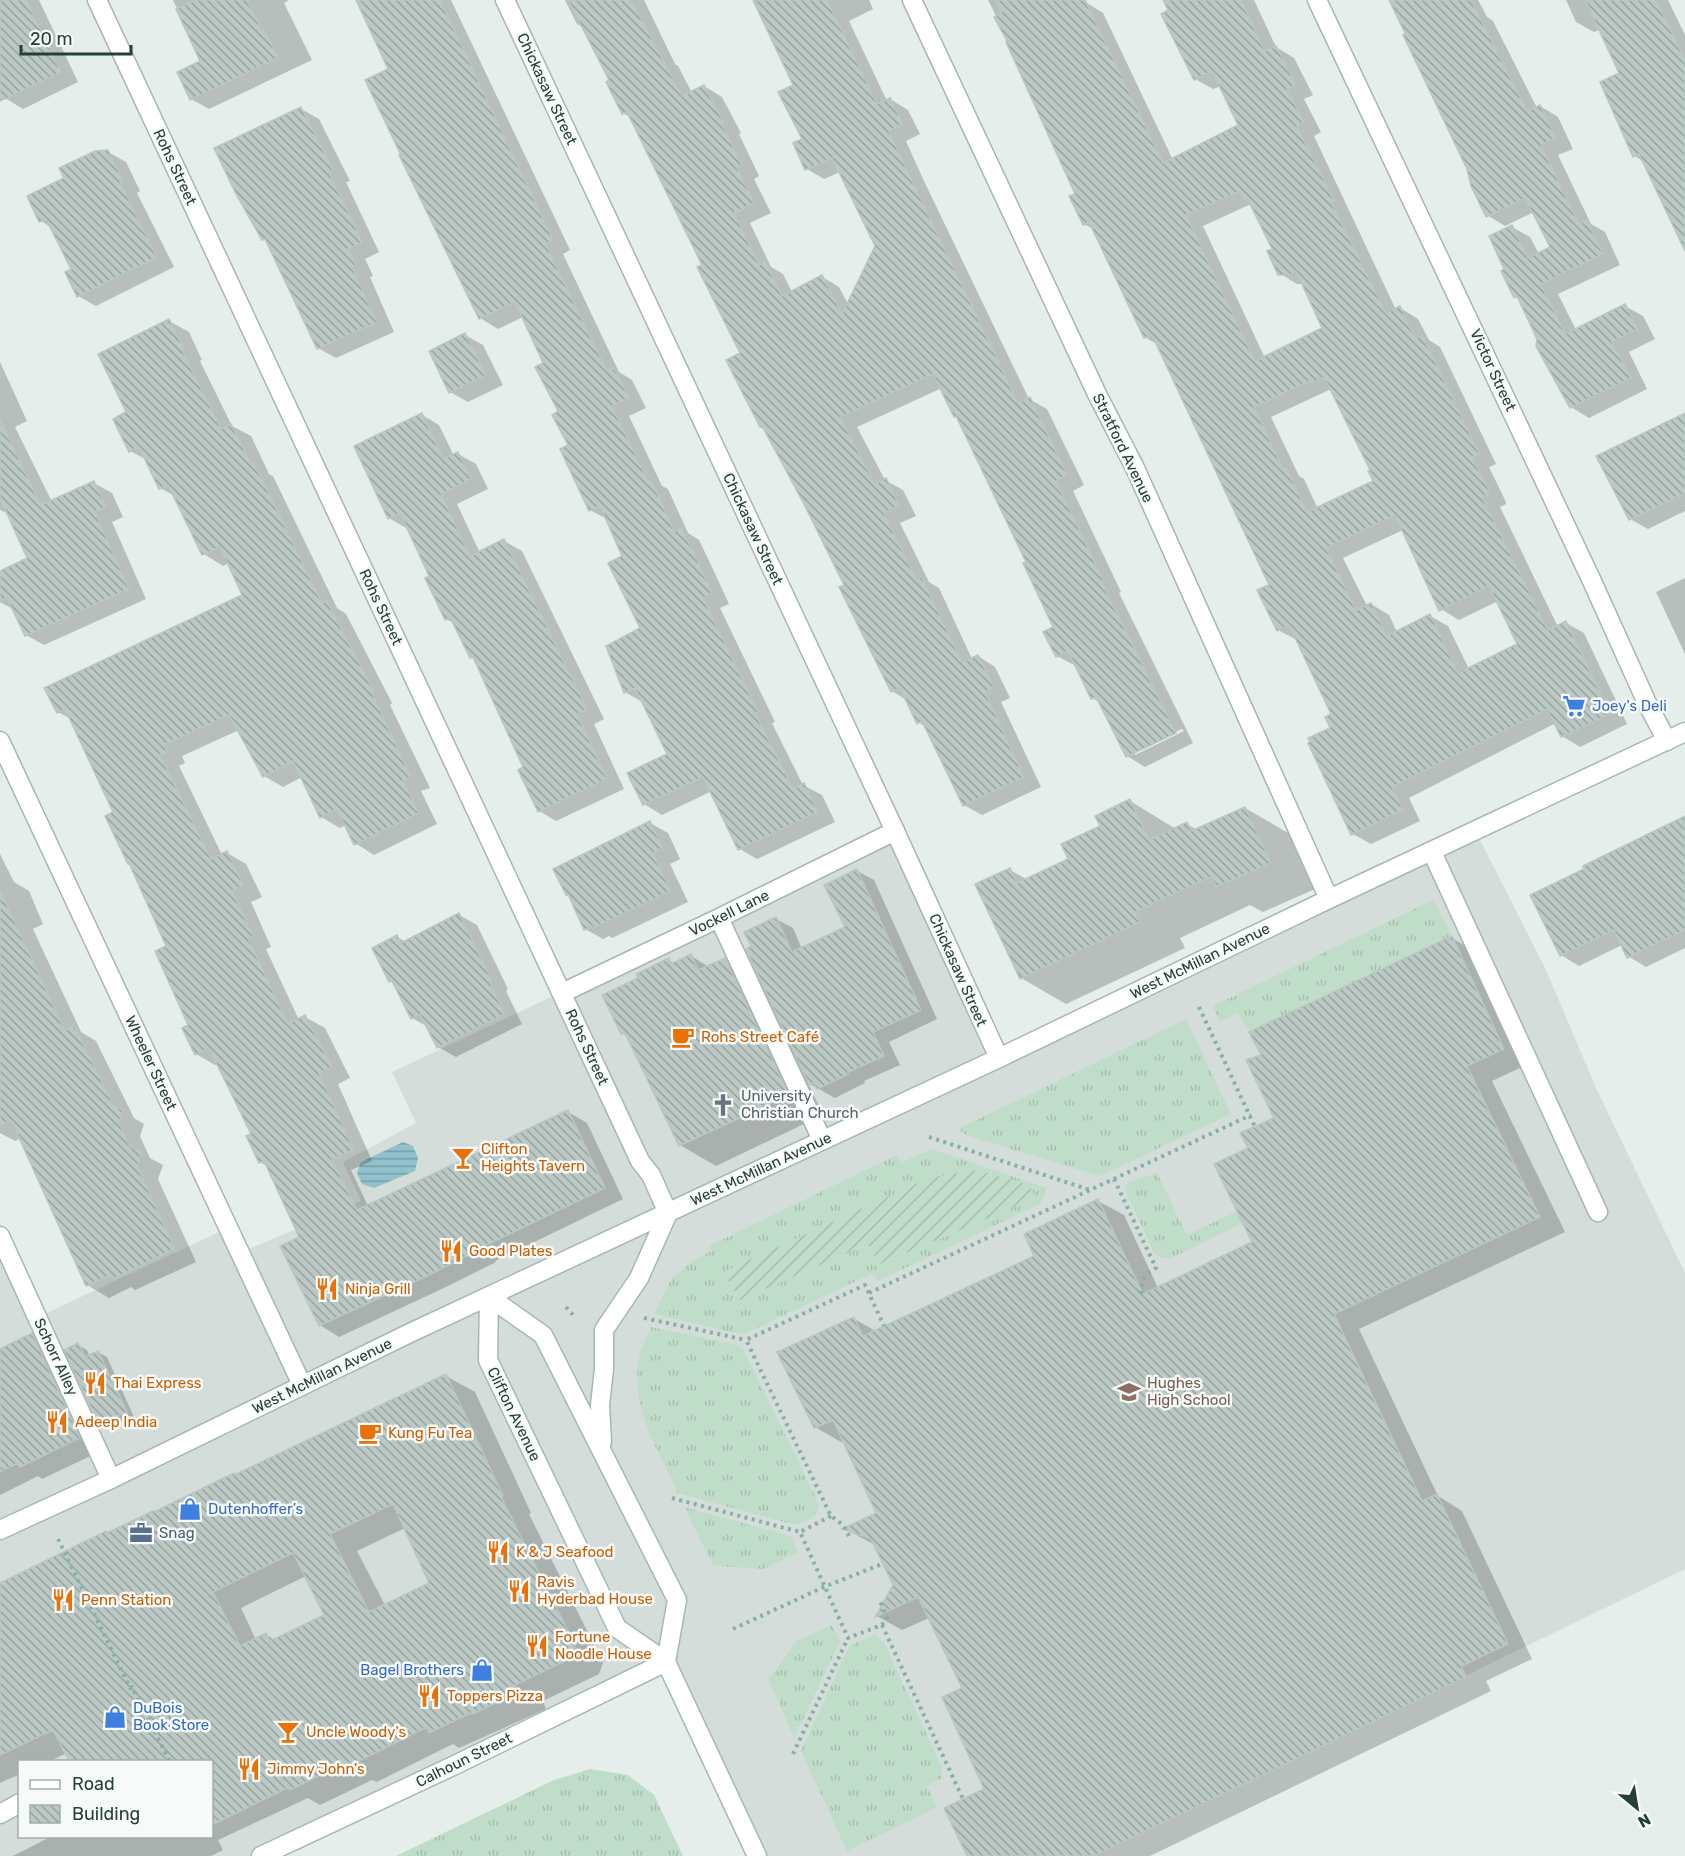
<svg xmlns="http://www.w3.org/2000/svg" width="1685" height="1856" viewBox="0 0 1685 1856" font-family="Rubik,sans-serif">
	<defs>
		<pattern id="grass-tufts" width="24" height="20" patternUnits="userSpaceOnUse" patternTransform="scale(1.5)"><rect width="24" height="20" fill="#c0ddca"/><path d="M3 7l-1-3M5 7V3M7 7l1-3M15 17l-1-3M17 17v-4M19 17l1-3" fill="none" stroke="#a5bfae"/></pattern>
		<pattern id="garden-furrows" width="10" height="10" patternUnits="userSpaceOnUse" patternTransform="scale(1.5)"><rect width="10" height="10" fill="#c0ddca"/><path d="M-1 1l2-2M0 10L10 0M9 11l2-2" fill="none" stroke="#a5bfae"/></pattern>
		<pattern id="water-rules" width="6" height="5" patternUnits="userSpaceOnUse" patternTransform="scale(1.5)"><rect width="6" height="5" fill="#92c1ce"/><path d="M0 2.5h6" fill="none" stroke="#779ea8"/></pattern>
		<pattern id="building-back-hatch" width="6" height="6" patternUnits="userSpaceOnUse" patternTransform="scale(1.5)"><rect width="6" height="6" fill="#bbc8c4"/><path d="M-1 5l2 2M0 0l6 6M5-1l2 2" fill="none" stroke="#98a4a0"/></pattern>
	</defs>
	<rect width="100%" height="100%" fill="#e5eeea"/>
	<path fill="#d4ddda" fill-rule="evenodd" d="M1475,830L1546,970L1596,1088L1685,1273V1569L1094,1856H757L666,1662L261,1856H0V1224L38,1317L228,1228L240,1253L361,1201L343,1162L416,1123L392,1072L719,918L895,831L999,1058ZM20,1762H212V1836H20Z"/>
	<path fill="url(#grass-tufts)" fill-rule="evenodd" d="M1433,900L1452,936L1249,1032L1238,1013L1220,1022L1213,1006Z
		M1186,1019L1231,1114L1100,1176L966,1135L958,1129Z
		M932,1149L1047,1188L1040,1204L878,1281L873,1273L749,1332L740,1334L654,1314L671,1280L692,1261L711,1251L709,1246L897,1155L902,1162ZM1034,1194L1031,1200L878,1265L868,1244L740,1300L724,1272Z
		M1157,1173L1187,1235L1273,1194L1279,1206L1171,1258H1163L1154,1253L1125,1190L1128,1182Z
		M651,1327L737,1345L743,1349L819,1504C820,1516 803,1525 792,1524L678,1493C658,1450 630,1407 639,1357C641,1347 647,1337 651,1327Z
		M684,1507L791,1536L798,1553L763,1569L718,1566L714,1567Z
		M832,1625L840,1642L794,1738L768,1677L772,1675L797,1641Z
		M876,1634L884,1643L942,1767V1778L927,1786L937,1807L847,1851L801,1751L849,1646Z
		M590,1769L628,1775L654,1795L683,1856H396L554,1780Z"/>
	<path fill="url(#garden-furrows)" d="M977,1170L1029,1185L1034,1194L1031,1200L878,1265L868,1244L740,1300L723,1272L929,1178Z"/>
	<path fill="url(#water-rules)" d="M403,1142L413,1146L418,1158L415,1171L374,1188L362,1184L357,1173L361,1162Z"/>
	<path fill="#0003" fill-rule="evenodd" d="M0,0H39L78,82L23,109L5,98L0,88Z
		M173,0H289L284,3L312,60L209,109L191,99L202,61Z
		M356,0H451L570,250L563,254L619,372L632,380L646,408L629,416L662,486L668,489L688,533L699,540L711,565L729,604L720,608L775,722L772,723L803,785L822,795L835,822L757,859L740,849L712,791L662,815L644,804L669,755L644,703L625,692L642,629L624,557L607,519L590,510L545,364L523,317L498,329L480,318L390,70Z
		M565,0H644L675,64L678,66L692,93L704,86L722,97L741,133L739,134L759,176L754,179L771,213L750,223L771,267L783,274L792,292L822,277L839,287L848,304L876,246L840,172L824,179L807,169L795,86L753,0H869L873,9L849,21L887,101L890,99L908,110L920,134L906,141L923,179L1029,399L1047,409L1084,485L1073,491L1121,592L1119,593L1193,743L1145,767L1127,756L1101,703L1092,698L1076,666L1057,656L1055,628L1028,563L959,418L956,416L942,388L857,427L885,480L903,490L916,516L900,523L929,582L939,588L972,659L978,656L995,667L1010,698L1001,702L1041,787L982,815L964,805L926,727L918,722L908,701L892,691L846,586L805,504L765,428L761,426L742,354L704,266L633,119L623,113L611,81L584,28L577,24ZM1182,729L1184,731L1135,755V751Z
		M988,0H1082L1103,13L1173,160L1240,126L1221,86L1213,89L1195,79L1165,0H1254L1276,47L1294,58L1313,95L1304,99L1321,132L1314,136L1396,310L1400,308L1418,319L1429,340L1440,347L1496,464L1489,467L1506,502V504L1500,507L1558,627L1566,623L1584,633L1627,724L1580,747L1562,736L1556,723L1409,798L1420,821L1371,844L1353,834L1332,729L1333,715L1297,640L1278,630L1271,586L1158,345L1145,337L1095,230L1084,224L1077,194L1009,42ZM1251,204L1274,249L1279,273L1297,284H1304L1324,328L1265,358L1203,226ZM1329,390L1332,392L1371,471L1375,482L1318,509L1304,479L1299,476L1271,417ZM1403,530L1441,609L1459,620L1498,601L1519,645L1469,669L1448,626L1430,616L1397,632L1389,615L1371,604L1367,606L1343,558Z
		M1391,0H1478L1487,17L1493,21L1537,108L1540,106L1558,117L1573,149L1558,155L1591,224L1605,232L1620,265L1558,294L1576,330L1625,306L1643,316L1655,339L1629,352L1647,389L1589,418L1571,407L1520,299L1515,296L1512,227L1530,237L1539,254L1552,248L1534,212L1505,226L1487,215L1468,168Z
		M1566,0H1668L1685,35V228L1644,162L1635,156L1621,73L1599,30L1594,32L1576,22Z
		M301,109L319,119L350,181L346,182L379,252L365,259L373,276L370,277L394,332L336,358L318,348L268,242L263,239Z
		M108,152L126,162L140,191L137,193L174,267L96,306L78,296L73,269L52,228L41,221Z
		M169,321L189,332L202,360L200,361L232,426L251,436L269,474L273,476L337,608L346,614L392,703L390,705L430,788L421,791L437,824L374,855L355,843L346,825L340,828L321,817L302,777L283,787L264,776L239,730L182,756L185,763L179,766L222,855L227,853L246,864L262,897L251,902L271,947L266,949L299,1020L305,1017L325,1028L350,1078L338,1084L372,1161L351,1170L368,1206L568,1112L587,1123L623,1199L495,1261L496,1262L446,1287L339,1337L320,1325L301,1237L268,1167L260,1162L253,1135L218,1064L215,1065L196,1054L190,1026L168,947L131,865L129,863L115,813L71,719L58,712L244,596L229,563L223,566L204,554L175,496L160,488L147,460L130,451L128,413Z
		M465,335L483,345L503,385L468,402L450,392Z
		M0,362L27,421L15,427L52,502L94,483L112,493L123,517L112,522L146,599L44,645L26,635L15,610L0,602V572L29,559L9,514L0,510Z
		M422,415L439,425L454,456L458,454L476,464L488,489L457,504L480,553L504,541L522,551L604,719L594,724L624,789L556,821L539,811L525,768L476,660L472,657L455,624L446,619L431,576L408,527L406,528L389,518Z
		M1685,420V511L1648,529L1630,519Z
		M1685,578V654L1656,592Z
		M1130,801L1176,829L1187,824L1197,830L1245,808L1290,834L1315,889L1263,912L1250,905L1180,938L1185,948L1066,1004L1021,978L1010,870L1028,880L1070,860L1102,826Z
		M1685,818V948L1646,967L1628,956L1622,945L1579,966L1561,955Z
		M650,823L668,833L680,859L670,864L688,902L612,938L609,936L603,939L585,929L570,896L567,894Z
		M0,854L14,882L29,891L43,924L33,929L81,1032L96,1041L134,1118L144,1124L140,1136L150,1158L163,1165L158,1179L196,1262L135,1290L131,1287L109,1298L87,1285L21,1138L15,1141L0,1133Z
		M857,871L874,880L937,1019L889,1042L900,1065L864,1081L865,1083L835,1098L808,1083L823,1115L716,1166L680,1145L629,1037L622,1033L640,978L669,960L675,964L691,956L709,967L725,960L762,981L753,947L776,919L793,928L802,949L847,928Z
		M459,915L477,925L508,989L506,991L522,1024L456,1057L438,1047L428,1027L412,1018L396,984L390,981L397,937L406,942Z
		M1452,938L1477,953L1528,1064L1492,1081L1565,1232L1359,1329L1438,1496L1462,1511L1532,1659L1486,1681L1491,1691L1150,1856H969L986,1790L964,1689L929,1618L902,1630L877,1616L894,1585L875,1545L845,1529L878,1514L844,1441L841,1442L815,1427L854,1319L876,1331L1036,1256L1098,1201L1124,1215L1158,1288L1254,1243L1250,1149L1276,1119L1263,1055Z
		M32,1335L54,1348L101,1451L42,1479L38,1476L0,1495V1350Z
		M78,1345L87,1350L90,1357L98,1352L107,1357L134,1417L108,1429L100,1424Z
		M446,1376L475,1392L531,1513L529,1514L603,1663L599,1674L543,1701L546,1709L459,1748L453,1744L377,1782L372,1780L320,1805L308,1798L218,1840L223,1850L211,1856H13L52,1836H212V1762H71L67,1753L48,1762H20V1774L0,1783V1584L236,1476ZM405,1528L431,1583L385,1605L357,1551ZM306,1576L326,1616L275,1640L266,1635L256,1640L241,1608Z"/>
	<path fill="url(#building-back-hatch)" stroke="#b8c7c2" stroke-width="1.5" fill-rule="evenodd" d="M0,0H26L61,72L0,101Z
		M195,0H247L262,31L265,30L278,58L190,100L177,72L200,61L176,9Z
		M356,0H440L553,240L546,244L580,316L607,371L614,368L629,398L612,406L647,479L650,477L674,531L681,528L694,553L712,593L703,598L758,712L755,713L793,789L804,783L818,812L738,850L703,777L643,805L627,773L667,754L635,688L624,693L606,646L640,628L608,563L622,556L600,506L589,511L560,449L568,445L552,415L558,411L535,367L543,363L515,302L479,319L399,155H401L365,80L388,69Z
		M568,0H631L682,96L704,85L724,123L722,124L742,166L737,168L754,203L734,213L759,265L765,262L782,296L822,275L842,314L875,246L832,158L805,170L793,143L802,139L778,92L793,85L753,0H827L877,104L890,98L903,124L889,131L906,168L1018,403L1030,397L1067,475L1056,481L1104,582L1102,583L1176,733L1126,757L1096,697L1091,699L1068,651L1056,657L1043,632L1053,627L1023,563L1026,562L956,416L954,417L933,374L840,417L875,484L886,478L899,505L884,513L916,579L921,576L962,662L978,655L994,688L985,692L1024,777L963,806L922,721L917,724L900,688L891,692L839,587L844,585L804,504L762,426L760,427L743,394L726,360L740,353L697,267L702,265L627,112L622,114L606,82L609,80Z
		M995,0H1085L1163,163L1238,125L1212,71L1194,80L1161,14L1168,10L1163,0H1241L1265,51L1276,46L1296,85L1287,89L1304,122L1297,126L1334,201L1331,202L1386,313L1400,306L1415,338L1422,335L1436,364L1479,453L1472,457L1489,490L1488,494L1482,497L1548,630L1566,621L1610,714L1561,737L1547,709L1392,787L1403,810L1351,835L1308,743L1310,742L1308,738L1330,728L1325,717L1331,714L1289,625L1277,631L1257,590L1269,585L1152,335L1144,338L1089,222L1083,225L1069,196L1075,194L1006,42L1007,41L994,17L1002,13ZM1240,191L1244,199L1247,198L1272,249L1267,251L1278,275H1290L1296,271L1322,328L1255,361L1186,215ZM1324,377L1370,470L1368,471L1373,481L1307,512L1286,467L1283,469L1254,407L1311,380L1313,383ZM1395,515L1439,611L1489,586L1517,644L1458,673L1430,614L1387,636L1371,603L1356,610L1326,548Z
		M1389,0H1471L1527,111L1540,105L1556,138L1541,145L1579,224L1587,220L1603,254L1541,284L1565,334L1625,304L1638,329L1612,342L1631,378L1570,408L1536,346L1537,339L1517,296L1514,298L1501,271L1504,269L1489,236L1512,225L1528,258L1550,247L1525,198L1486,217L1471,186L1467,169L1403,35L1405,33Z
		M1585,0H1656L1685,60V251L1639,154L1633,157L1600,82L1619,73Z
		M301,107L333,170L329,172L362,242L348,249L356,265L352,267L377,322L317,349L265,239L262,240L236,194L214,148Z
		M108,150L123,181L120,182L157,257L77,297L65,272L71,269L46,219L39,222L27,196L64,178L59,168L95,151Z
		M169,319L184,349L182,350L221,429L231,424L251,464L254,463L322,603L327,601L374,692L372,693L411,777L403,780L419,813L354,845L337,809L320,818L293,761L263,777L229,715L164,745L167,752L160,755L211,859L227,851L244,886L232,891L253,936L248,938L288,1024L305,1015L332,1067L319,1073L354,1150L332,1159L357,1210L568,1110L605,1188L476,1250L477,1251L427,1276L319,1326L280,1246L299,1237L264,1161L259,1163L246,1136L251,1134L209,1048L195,1055L182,1028L188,1025L155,951L166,946L129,863L128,864L105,816L113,812L65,709L57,713L44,688L242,595L220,547L202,555L168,485L159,489L139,447L129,452L113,419L126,412L98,354Z
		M465,333L486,375L449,393L429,351Z
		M422,413L443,459L458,452L471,479L441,494L470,556L504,539L587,709L577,714L607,779L538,812L518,770L523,767L473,657L470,658L450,617L445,620L425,578L429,576L400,513L388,519L354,446Z
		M1685,413V493L1629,520L1596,456Z
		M0,420L41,505L94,481L106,507L95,512L129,589L25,636L7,598L0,601V571L27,558L0,498Z
		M1130,799L1149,840L1187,822L1191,831L1245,807L1271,863L1216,887L1212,876L1135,912L1140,922L1020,979L975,884L1010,868L1017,883L1068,859L1061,844L1100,826L1095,816Z
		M1685,816V930L1627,958L1614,930L1560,956L1530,895L1584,869L1583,866Z
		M650,821L663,848L653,853L671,891L593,928L592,926L584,930L568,894L566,895L553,869Z
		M857,869L921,1010L873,1032L884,1056L848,1072L849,1074L817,1089L814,1083L809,1085L746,949L751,946L744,932L776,917L792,952L845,927L824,885Z
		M0,890L65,1031L74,1026L114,1106L123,1110L119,1123L130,1147L142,1152L137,1166L175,1249L113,1279L111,1275L86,1286L11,1120L0,1126Z
		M459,913L491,979L489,980L505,1014L437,1048L420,1014L411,1019L392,981L389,982L372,948L397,935L401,943Z
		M1452,936L1504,1049L1467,1066L1540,1217L1334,1314L1422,1501L1437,1494L1508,1644L1461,1666L1466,1677L1094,1856H967L944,1808L984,1789L942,1697L962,1688L918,1597L875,1617L893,1585L871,1539L842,1529L876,1513L833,1420L814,1428L777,1352L854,1317L863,1336L1034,1256L1024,1234L1098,1199L1143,1294L1252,1242L1214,1164L1248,1148L1240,1133L1274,1118L1246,1060L1261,1055L1249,1032Z
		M691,954L698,970L725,958L789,1095L679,1146L625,1033L621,1034L602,995L638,978L636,974L669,958L671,964Z
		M32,1333L80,1438L20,1467L18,1463L0,1472V1349Z
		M78,1343L85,1357L98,1351L127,1412L99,1425L64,1350Z
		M446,1374L503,1496L501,1497L575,1645L571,1658L515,1685L518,1692L472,1714L471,1713L429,1733L427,1727L347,1767L345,1763L290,1790L289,1787L212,1825V1761H69L53,1730L0,1755V1583L106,1531L107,1533L153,1511L154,1512L234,1473V1475ZM393,1504L429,1583L369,1612L330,1534ZM293,1553L324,1615L270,1641L266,1633L240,1646L213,1592Z"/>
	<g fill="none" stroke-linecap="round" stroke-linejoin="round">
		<g stroke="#a8b6b1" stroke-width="21">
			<path id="service" d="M1432,852L1598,1212
				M719,918L822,1140
				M562,993L719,918L895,831
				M0,1236L111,1479
				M0,1814L20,1803"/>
		</g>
		<g stroke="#a8b6b1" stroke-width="21">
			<path id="minor" d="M97,0L640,1161L651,1175L668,1213
				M505,0L895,831L999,1058
				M912,0L1097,394L1135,468L1329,899
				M1317,0L1591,579L1647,703L1667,741
				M0,741L302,1385"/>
		</g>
		<g stroke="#a4b9b3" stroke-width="21">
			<path id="secondary" d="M489,1297L488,1360L617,1628L666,1662L757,1856
				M489,1297L543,1335L677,1600L666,1662
				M602,1442L600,1405L604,1369V1330L639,1278L668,1213
				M0,1530L111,1479L412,1332L999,1058L1329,899L1685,732
				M261,1856L455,1765L666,1662"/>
		</g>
		<path stroke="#88afa5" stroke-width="4" stroke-dasharray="3 4.5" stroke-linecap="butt" d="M1199,1007L1255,1127
			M929,1137L1090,1190
			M1114,1179L1156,1268C1143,1275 1142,1280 1141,1294
			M869,1293L1251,1115
			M566,1307L576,1318
			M644,1318L746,1340
			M672,1498L800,1532
			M831,1516L800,1532L848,1638L882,1625L887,1618L880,1601
			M849,1536L843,1525L831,1516L746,1340L865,1285L884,1326
			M58,1539L130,1688L132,1687L170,1762
			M882,1625L963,1799
			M733,1629L824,1587L882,1564
			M793,1754L848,1638
			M208,1836L209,1838"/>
		<use href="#service" stroke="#fff" stroke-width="18"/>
		<use href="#minor" stroke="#fff" stroke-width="18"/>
		<use href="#secondary" stroke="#fff" stroke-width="18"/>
	</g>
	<defs>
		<g id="supermarket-bare" transform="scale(1.8)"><path d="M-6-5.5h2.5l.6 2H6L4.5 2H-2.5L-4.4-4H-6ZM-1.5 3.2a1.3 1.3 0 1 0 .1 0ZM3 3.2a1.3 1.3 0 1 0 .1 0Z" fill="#3f7fe0" stroke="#f6faf8" stroke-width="2.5" paint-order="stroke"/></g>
		<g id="cafe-bare" transform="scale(1.8)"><path d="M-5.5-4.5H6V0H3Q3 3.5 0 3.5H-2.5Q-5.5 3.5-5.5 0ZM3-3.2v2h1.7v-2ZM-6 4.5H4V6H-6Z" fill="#e8710a" stroke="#f6faf8" stroke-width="2.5" paint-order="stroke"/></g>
		<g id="church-bare" transform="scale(1.8)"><path d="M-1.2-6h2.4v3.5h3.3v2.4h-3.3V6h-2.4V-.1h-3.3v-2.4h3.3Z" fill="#6b7280" stroke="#f6faf8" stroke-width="2.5" paint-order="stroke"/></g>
		<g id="bar-bare" transform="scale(1.8)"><path d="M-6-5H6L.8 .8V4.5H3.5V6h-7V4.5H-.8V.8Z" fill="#e8710a" stroke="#f6faf8" stroke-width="2.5" paint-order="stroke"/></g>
		<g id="restaurant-bare" transform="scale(1.8)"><path d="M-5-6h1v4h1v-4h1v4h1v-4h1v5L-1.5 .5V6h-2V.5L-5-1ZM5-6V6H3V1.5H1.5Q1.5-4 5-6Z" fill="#e8710a" stroke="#f6faf8" stroke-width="2.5" paint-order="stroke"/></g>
		<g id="school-bare" transform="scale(1.8)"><path d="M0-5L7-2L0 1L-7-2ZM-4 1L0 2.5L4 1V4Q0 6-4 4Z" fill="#8d6e63" stroke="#f6faf8" stroke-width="2.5" paint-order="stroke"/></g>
		<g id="shop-bare" transform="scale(1.8)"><path d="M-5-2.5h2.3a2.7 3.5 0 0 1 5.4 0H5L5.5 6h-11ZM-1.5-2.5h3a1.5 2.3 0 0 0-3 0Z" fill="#3f7fe0" stroke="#f6faf8" stroke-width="2.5" paint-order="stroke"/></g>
		<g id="office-bare" transform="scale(1.8)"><path d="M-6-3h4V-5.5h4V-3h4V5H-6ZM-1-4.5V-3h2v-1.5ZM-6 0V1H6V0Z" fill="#5c6f8a" stroke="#f6faf8" stroke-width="2.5" paint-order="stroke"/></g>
	</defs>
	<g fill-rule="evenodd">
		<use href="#supermarket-bare" x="1574" y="706"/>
		<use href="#cafe-bare" x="683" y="1037"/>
		<use href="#church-bare" x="723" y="1105"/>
		<use href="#bar-bare" x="463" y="1158"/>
		<use href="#restaurant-bare" x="451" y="1251"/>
		<use href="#restaurant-bare" x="327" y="1289"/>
		<use href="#restaurant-bare" x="95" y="1383"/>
		<use href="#school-bare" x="1129" y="1392"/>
		<use href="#restaurant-bare" x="57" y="1422"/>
		<use href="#cafe-bare" x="370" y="1433"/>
		<use href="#shop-bare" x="190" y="1509"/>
		<use href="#office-bare" x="141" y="1533"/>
		<use href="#restaurant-bare" x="498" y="1552"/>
		<use href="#restaurant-bare" x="519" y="1591"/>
		<use href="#restaurant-bare" x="63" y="1600"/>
		<use href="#restaurant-bare" x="537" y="1646"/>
		<use href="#shop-bare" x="482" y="1670"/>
		<use href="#restaurant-bare" x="429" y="1696"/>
		<use href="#shop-bare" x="115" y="1717"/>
		<use href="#bar-bare" x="288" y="1732"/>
		<use href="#restaurant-bare" x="249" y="1769"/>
	</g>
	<g text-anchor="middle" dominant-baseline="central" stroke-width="5" stroke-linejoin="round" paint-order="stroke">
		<g font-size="15" fill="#253f39" stroke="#f6faf8">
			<text transform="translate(547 89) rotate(65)">Chickasaw Street</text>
			<text transform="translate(175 167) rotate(65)">Rohs Street</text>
			<text transform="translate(1493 370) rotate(65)">Victor Street</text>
			<text transform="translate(1123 448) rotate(64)">Stratford Avenue</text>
			<text transform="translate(753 529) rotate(65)">Chickasaw Street</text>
			<text transform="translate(381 607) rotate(65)">Rohs Street</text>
			<text transform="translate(729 913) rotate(-26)">Vockell Lane</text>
			<text transform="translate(1200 961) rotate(-26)">West McMillan Avenue</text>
			<text transform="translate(958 970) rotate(66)">Chickasaw Street</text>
			<text transform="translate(587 1047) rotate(65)">Rohs Street</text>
			<text transform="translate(151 1063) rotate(65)">Wheeler Street</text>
			<text transform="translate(761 1169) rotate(-25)">West McMillan Avenue</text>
			<text transform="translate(56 1357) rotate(65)">Schorr Alley</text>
			<text transform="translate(322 1376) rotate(-26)">West McMillan Avenue</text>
			<text transform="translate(514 1414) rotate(64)">Clifton Avenue</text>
			<text transform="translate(464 1760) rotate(-26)">Calhoun Street</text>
		</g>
		<g font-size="15" fill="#366cbe" stroke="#f6faf8" text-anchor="start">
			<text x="1592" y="706">Joey's Deli</text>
			<text x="208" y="1509">Dutenhoffer’s</text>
			<text x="464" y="1670" text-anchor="end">Bagel Brothers</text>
			<text x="133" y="1708">DuBois<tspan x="133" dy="17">Book Store</tspan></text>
		</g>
		<g font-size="15" fill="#c56008" stroke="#f6faf8" text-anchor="start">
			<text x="701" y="1037">Rohs Street Café</text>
			<text x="481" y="1149">Clifton<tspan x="481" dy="17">Heights Tavern</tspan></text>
			<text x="469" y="1251">Good Plates</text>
			<text x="345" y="1289">Ninja Grill</text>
			<text x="113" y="1383">Thai Express</text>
			<text x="75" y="1422">Adeep India</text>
			<text x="388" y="1433">Kung Fu Tea</text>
			<text x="516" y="1552">K &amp; J Seafood</text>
			<text x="537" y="1582">Ravis<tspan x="537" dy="17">Hyderbad House</tspan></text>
			<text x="81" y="1600">Penn Station</text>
			<text x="555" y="1637">Fortune<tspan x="555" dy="17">Noodle House</tspan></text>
			<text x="447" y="1696">Toppers Pizza</text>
			<text x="306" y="1732">Uncle Woody's</text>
			<text x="267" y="1769">Jimmy John's</text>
		</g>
		<g font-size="15" fill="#5b616d" stroke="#f6faf8" text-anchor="start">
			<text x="741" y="1096">University<tspan x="741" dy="17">Christian Church</tspan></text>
		</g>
		<g font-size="15" fill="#785e54" stroke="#f6faf8" text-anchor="start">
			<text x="1147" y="1383">Hughes<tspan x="1147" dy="17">High School</tspan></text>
		</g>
		<g font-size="15" fill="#4e5e75" stroke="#f6faf8" text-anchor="start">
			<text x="159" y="1533">Snag</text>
		</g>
	</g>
	<rect x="18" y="1760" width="195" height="78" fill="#f6faf8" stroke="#a2afac" stroke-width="1.5"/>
	<rect x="30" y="1780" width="30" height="9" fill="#ffffff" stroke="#a2afac" stroke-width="1.5"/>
	<text x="72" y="1790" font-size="18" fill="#253f39">Road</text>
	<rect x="30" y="1805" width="30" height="18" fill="url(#building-back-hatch)" stroke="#a2afac" stroke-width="1.5"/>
	<text x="72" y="1820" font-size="18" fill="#253f39">Building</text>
	<g transform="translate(1637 1808) rotate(150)" stroke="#f6faf8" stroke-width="4.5" paint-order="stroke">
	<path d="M0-4.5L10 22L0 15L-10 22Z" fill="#253f39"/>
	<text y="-9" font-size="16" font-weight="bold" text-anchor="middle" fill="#253f39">N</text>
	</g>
	<path d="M21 45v9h110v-9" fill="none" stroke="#253f39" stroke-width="3"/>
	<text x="30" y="45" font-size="18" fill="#253f39" stroke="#f6faf8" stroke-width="4.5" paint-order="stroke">20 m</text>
</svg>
